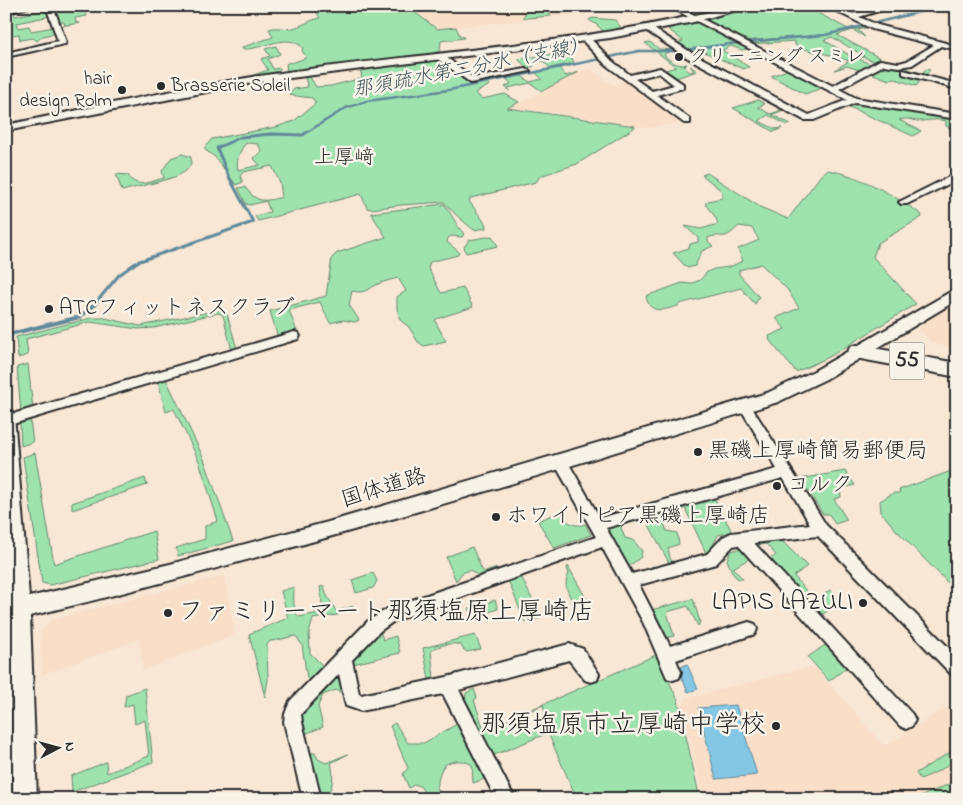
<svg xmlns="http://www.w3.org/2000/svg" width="963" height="805" viewBox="0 0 963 805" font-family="'Indie Flower','Klee One',sans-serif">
	<rect width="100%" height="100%" fill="#f8e7d5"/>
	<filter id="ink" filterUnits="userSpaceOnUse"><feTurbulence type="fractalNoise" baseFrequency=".02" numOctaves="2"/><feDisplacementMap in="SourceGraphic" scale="10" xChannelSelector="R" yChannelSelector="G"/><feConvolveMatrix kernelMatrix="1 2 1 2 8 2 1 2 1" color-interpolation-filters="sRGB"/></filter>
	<g filter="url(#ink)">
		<path fill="#f9dec8" d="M408,6H656L438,29Z
			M591,69L613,85L628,80L685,122L649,128L542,111L509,108L582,71Z
			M957,301V348L940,345L930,341L920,330L921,322L946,305Z
			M224,576L235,635L143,670L139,639L41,675L40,633L51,620Z
			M814,666L884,746L957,701V799H703L682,706L686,698Z"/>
		<path fill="#9ee3ae" stroke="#64876c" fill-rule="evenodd" d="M318,6H337L340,9L353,6H412L409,8L437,29L456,27L460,36H463L464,38L441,41L440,51L425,56L287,71L286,64L289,62L291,63L306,58L302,50L303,48C288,31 261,51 242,49L243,47L273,37L269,29C277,26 285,30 293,28C302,26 310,20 320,18L316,11Z
			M525,6H545L551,16L526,18L523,17L527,11Z
			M759,6H805L848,29L834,33L868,27L858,30L865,37L853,30L837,35L882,59L876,62L863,57L859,59L872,65L858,73L859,70L847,66L835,70L849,61C832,53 813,54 795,45V41L750,44L746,43L812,36L742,41L702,21ZM832,37L864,56L854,58L824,40Z
			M47,10L50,16L17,23L18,28L29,26L31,31L54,27L55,33L43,36L37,41L33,38L20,40L19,34L6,36V12L13,11L15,16Z
			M71,10L72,12L83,10L87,16L75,18L76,23H80L61,26L65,25L64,22H59L55,13Z
			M592,18L615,20L623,30L605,33L597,25L589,20Z
			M692,22H696L750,48L742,50L731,46L722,50L749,67L743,69L702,51L690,52L666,38L677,43L683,41L668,29Z
			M650,42L659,49L676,50L666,53L664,55C670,61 678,67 687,64L684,67L690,72L694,71L690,66L697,71L676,78L666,70L676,67L645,43Z
			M276,46L280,54L268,59L273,69L280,68L279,71L242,79L268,70L261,59L270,56L265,49Z
			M569,52L571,54L566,57L572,58L574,63L550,68L543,61L532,62L534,66L527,68L518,59Z
			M436,59L468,83L488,82L490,85L475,93L482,99L505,94L519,102L507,108L635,126L634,128L577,164L540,176L536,182L471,198L469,201L485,223L486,228L474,230C463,221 453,213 444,202L401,205L371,209L367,208L361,194L258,221L255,216L270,212L266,201L250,205L246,204L238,188L245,187C257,203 263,202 282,197L280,183L272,166L243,172L240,176L243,182L236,185L215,157L205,150V147L212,139L276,127L294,121L316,103L312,98L289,95L294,89L308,87L304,75L310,77L316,87L331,86L362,78L360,68ZM248,143L258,144L262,152L253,158L260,165L238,170C236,161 239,152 245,144Z
			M886,65L903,69L910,65L908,69L922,73L926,69L930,70L925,76L905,71L923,78L916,86L893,78L889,80L871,73Z
			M558,67L566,76L579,72L542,91L530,83L508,88L510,91L505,87L511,84L507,79L493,81L520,75L530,82L542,79L535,72Z
			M790,69L825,87L805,94L771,76Z
			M758,100L765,104L758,107L770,114L785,109L772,115L791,124L787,125L768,115L759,121L775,129L782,128L774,132L733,108Z
			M854,101L957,116V131L946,126V121C937,119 931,120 922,121C913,122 909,117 899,120L921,131L913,136L847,106Z
			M182,154L191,157C192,164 189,169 183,173C171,180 136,187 122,191L116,174L128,175C136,190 151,181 164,178L162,171L171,158Z
			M827,170C860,175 895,196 921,214L922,217L878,243L873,257L916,304L829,357L796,372L770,341L769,336L785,329L776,318L799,308L787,289L761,264L739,270V274L759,297L755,304L741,288L679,304L678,306C664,310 649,315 646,296L682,283L690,284L700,280L707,272L714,269L729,267L743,261L738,249L759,240L752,228L739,226C735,229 730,235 725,236C718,237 718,234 708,238V241L713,246L702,251L695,266L687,268L673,253L689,248L690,244L698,242V238L685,226L701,229L718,224L716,218L705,204L708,201L722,198V191L702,175L707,173L760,207L788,219L821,175Z
			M444,204C452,214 455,224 464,234L462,237L451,236L448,238L447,242L459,252L458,255L430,262L428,268L441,293L463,288L473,307L436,319L435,321L446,341L424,346L418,342L409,327L400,320L397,309V297L406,291L398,278C391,280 385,281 378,284C368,289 365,294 352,291L349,305L359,320L355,322L343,320L330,323L320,302L289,310L297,332L278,338L270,311L326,296L332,258L337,253L386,237L371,213Z
			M492,236L498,246L466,253L464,247L469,240Z
			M219,310L227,314L237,349L232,351L223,315L218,313L154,328L138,329L90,322L26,339L28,355L18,358L16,337L91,318H105L140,326Z
			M28,364L33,409L21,413L17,367Z
			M166,379L204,459L233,541L178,556L176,548L205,539V526L218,521L199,461L174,409L166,412L158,381Z
			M30,420L33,442L21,446L20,423Z
			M35,453L54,564L154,531L159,559L50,585L42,583L23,457Z
			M957,469V592L896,530L881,512L880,501L893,493H900L899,490Z
			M845,471L855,485L840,489L841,497L834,499L847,520L835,524L829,514H823L800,479Z
			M145,478L147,485L72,510V503Z
			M714,497L732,532L718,535L712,547L706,553L684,506Z
			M682,507L684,509L669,512L671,517L663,521L667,531L677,533L679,544L668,548L670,558L673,562L669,563L646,519L622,525L621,528L625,538L633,540L642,551L641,557L629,566L632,571L636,572L654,566L655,569L632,574L629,573L604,528Z
			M559,512C566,521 573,528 585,524L591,535L554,548L538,521Z
			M779,538L807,566L794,576L808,593L806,600L769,560L776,555L766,544L759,545L757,541Z
			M472,547L482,570L485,572L497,568V570L478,576L470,570L462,573L456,581L446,557Z
			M739,549L744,551L749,556V559L733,568L743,579H738L733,574L727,560L731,551Z
			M568,566L587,600L574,605C569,594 562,585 569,574L567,568Z
			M373,573L377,581L373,588L356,593L352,580Z
			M521,576L541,618L525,622L508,580Z
			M324,586L326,594L336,611L354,606L353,609L337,615L313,619L309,633L310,653L323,666L309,680L307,678L302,645L296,636C286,637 279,641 270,641L267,645L268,680L265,697L249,634L288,618L281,591L294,587C294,597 292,610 299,617L323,612L320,587Z
			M830,590L841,602L820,616L813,608L820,602L821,597Z
			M693,599L700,622L698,626L688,606L667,612L674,636L664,638L651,610Z
			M495,600L498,609L473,617L469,608Z
			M380,630L383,640L396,636L400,653L353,664V657Z
			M475,635L481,649L467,652L463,649L461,645C453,642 438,645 431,651L434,679H429L423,648Z
			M825,645L846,668L829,681L808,657Z
			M656,655L678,700L700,799H577L548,733L492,756L465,701L466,693L474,689L477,698L474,700L484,730ZM543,705L548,724L532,732L528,730L521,715Z
			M337,678L341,681L342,693L336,690L323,695L318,706L323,727L302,735L300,713L331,681Z
			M145,688L153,762L72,792L71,776L106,762L107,773L149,756L145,720L135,724L133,704L124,707L126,695Z
			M395,723L408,743H424L457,724L484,779L473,783L472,765C466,761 463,761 456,761C439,763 440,774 437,788L444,799H427L421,787L415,784L409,788L403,774L408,768L390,726Z
			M957,748V758C945,768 934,774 920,779L916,773Z
			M310,753H315L318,759L326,763L348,754L331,763C334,775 334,789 324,799H319L307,755Z
			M957,778V799H916L949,784Z"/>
		<path fill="#83c7e4" stroke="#60899a" d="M687,664L698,689L688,692L680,673L681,667Z
			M736,705L757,775L716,779L698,708Z"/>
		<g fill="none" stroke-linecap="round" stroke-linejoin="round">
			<path stroke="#60899a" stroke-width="2.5" d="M270,134H274
				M304,134L346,108L367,101L449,90L639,51H677L745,42L825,35L945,6"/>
			<path stroke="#60899a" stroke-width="3" d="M94,305L119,275L137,262L253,222L228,175L217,148L241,137L271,134L303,135L306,133"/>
			<path stroke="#60899a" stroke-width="4" d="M6,335L80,317L95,304"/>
			<g stroke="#2b2b2b" stroke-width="4">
				<path id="minor" d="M19,6H33L6,13V9Z
					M46,6H53L66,42L65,44L6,57V53L58,41Z
					M668,6H677L833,86L880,60L899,63L907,61L934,45L872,29L826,6H835L853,14L883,6H895L859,17L878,25L957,46V50L941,46L912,65L899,67L884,65L839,89L856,98L957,114V119L855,103L814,120H804L686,57L644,29L651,27L692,53L809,115L847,100Z
					M582,36H588L612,61L630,75L660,68L683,84V88L657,95L690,119V123H684L606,65L582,40ZM659,73L674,85L652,91L635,79Z
					M436,54H442L473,78L526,69L530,71L471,83L436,58Z
					M903,70L957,84V89L903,74Z
					M957,173V180L907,204H901L899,202Z
					M294,332L298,333L300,336L298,339L6,426V416Z
					M745,401L749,403L826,525L957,656V676L951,674L818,536L754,543L912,714L915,720L912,726L906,729L900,726L738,545L733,546L716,564L639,585L670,646L749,622L755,624L757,629L755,634L749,636L676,660L681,672L679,678L673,680L667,678L643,622L602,547L394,621L380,631L352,660L359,694L361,695L447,677L569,644L583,649L599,674L597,680L591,682L585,680L569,660L459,690L515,799H496L443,694L361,711L346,706L339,674L301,714L302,722L321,799H303L284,722L285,714L290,701L368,621L389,608L596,537L553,461L555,457L560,456L565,457L600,518L777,469L739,406L741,403ZM783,478L810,524L731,533L723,537L707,554L632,574L606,528Z"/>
			</g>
			<g stroke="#2b2b2b" stroke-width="4">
				<path id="tertiary" d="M733,6H749L694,22L610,38L258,82L6,131V125C90,108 174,89 259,76C417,52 578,46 733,6Z
					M957,288V300L826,379L778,402C530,479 282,555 30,616L37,799H13L10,620L6,621V603L10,602L6,549V409L12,411L14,415L29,597L170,564L328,522L767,393L814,371Z"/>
			</g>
			<g stroke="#2b2b2b" stroke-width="4">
				<path id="primary" d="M857,345L957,363V377L850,357L848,352L850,347Z"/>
			</g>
			<use href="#minor" fill="#f7f3e8" fill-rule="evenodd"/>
			<use href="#tertiary" fill="#f7f3e8" fill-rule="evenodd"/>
			<use href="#primary" fill="#f7f3e8" fill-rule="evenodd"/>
		</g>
	</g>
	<g fill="#2b2b2b" stroke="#f7f3e8" stroke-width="2">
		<circle cx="679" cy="57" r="5"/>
		<circle cx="161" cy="86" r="5"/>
		<circle cx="122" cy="90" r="5"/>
		<circle cx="49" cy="309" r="5"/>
		<circle cx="698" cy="452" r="5"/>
		<circle cx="777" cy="486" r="5"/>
		<circle cx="496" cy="517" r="5"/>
		<circle cx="863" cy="603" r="5"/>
		<circle cx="168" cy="613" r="5"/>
		<circle cx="776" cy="726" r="5"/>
	</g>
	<g text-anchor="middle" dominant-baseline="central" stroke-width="5" stroke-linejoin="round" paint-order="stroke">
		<g font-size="19" fill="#2b2b2b" stroke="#f7f3e8" text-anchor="start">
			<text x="689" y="57">クリーニング スミレ</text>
			<text x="112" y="79" text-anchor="end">hair<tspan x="112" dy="22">design Rolm</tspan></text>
			<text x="171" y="86">Brasserie Soleil</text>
		</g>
		<g font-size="20" font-style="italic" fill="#455a62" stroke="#f7f3e8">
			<text transform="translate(471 69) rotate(-11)">那須疏水第二分水（支線）</text>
		</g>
		<g font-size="20" fill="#2b2b2b" stroke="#f7f3e8">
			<text x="344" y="158">上厚﨑</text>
		</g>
		<rect fill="#f7f3e8" stroke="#686764" stroke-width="1" x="889.5" y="342.5" width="35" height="37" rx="4"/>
		<g font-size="21" font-weight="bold" fill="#2b2b2b">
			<text x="907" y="361">55</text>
		</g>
		<g font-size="22" fill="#2b2b2b" stroke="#f7f3e8" text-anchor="start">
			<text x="59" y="309">ATCフィットネスクラブ</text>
			<text x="708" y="452">黒磯上厚崎簡易郵便局</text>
			<text x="787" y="486">コルク</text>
			<text x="506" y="517">ホワイトピア黒磯上厚崎店</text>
		</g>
		<g font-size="22" fill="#2b2b2b" stroke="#f7f3e8">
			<text transform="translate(384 489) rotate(-17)">国体道路</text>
		</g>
		<g font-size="26" fill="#2b2b2b" stroke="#f7f3e8" text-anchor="end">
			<text x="853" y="603">LAPIS LAZULI</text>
			<text x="178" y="613" text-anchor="start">ファミリーマート那須塩原上厚崎店</text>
			<text x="766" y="726">那須塩原市立厚崎中学校</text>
		</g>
	</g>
	<rect width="963" height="805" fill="none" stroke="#f7f3e8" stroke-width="25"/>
	<rect x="12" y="12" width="938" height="780" fill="none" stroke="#2b2b2b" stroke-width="2" filter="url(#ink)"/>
	<g transform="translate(58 748) rotate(84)" stroke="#f7f3e8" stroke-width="4" paint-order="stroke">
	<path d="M0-4L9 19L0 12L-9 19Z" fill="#2b2b2b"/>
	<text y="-8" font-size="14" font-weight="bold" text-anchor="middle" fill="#2b2b2b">N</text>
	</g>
</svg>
